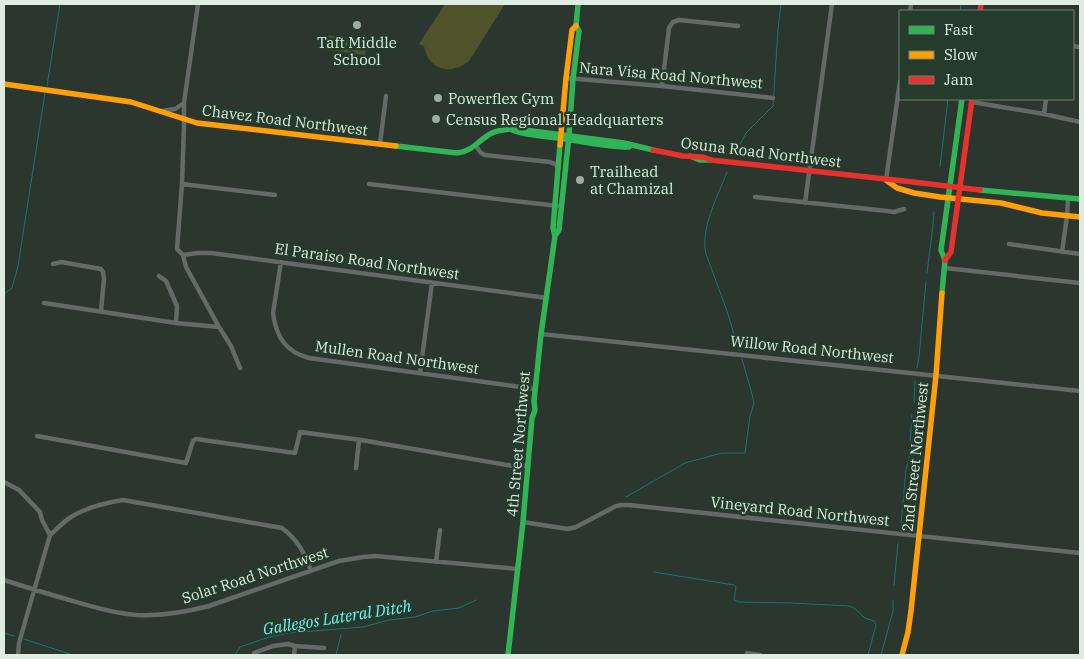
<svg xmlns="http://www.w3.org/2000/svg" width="1084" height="659" viewBox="0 0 1084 659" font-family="'IBM Plex Serif',serif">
	<rect width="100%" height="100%" fill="#2a362e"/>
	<path fill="#4e5329" d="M445,4H505L469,61C450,76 428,70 424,46H423L419,44Z
		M327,35L367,40L365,55L325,50Z"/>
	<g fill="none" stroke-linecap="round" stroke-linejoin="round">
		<path stroke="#1b7473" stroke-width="1" d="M960,11L961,4
			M47,86L60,4
			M736,152L746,133L773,106L778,29L781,4
			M940,167L948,99
			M727,172C718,196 700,228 706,254L727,311L739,351
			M927,273L933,225L934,212
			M4,294L12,288L18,266L45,93
			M917,368L919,357L926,281
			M914,403L915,381
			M626,497L685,463L722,453H745L750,416L754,403L752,394L742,359
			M901,524L906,469L909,459L912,415
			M654,572L734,585L736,587L734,600L739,602L791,603L849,606L854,608L865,618L874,621L876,625L868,655
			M894,585L898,543
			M4,633L14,636
			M24,639L73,655
			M235,655L240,647L269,637L289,633L363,627L389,620L415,617L433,611L459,608L476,600
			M336,655L341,635
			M881,655L893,611V600"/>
		<path stroke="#646a67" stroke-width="4.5" d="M198,4L184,103V125L182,184L177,249L183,255L186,267L219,327L231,346L240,368
			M910,11L911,4
			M1073,46L1080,47
			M566,78L662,86L773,98
			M662,86L669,28L673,22L679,20L738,26
			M972,102L1044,114L1080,122
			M162,111L175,109L184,103
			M1044,114L1046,99
			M380,144L386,96
			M476,146L481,153L485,155L550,162L555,164L559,168
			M886,180L900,81
			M182,184L275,195
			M369,184L558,206
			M755,197L887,211L894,212L904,209
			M805,203L832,4
			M1009,244L1080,254
			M1062,252L1067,216L1068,198
			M183,255L198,253H211L547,298
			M281,262L273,313C276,337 286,352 309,358L535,389
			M53,264L61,262L101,269L103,272L104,279L101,311
			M945,268L1080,283
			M159,276L166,281L177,306L176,323
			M44,303L176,323L219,327
			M541,334L1080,391
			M420,373L432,283
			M37,436L186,463L193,441L196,439L295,453L300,432L361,440L519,467L527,465
			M356,468L359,440
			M4,482L19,490L40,512L42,520L50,535
			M523,522L568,529L576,527L616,506L622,505H629L1080,553
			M50,535C57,529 63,522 71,517C87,507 104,503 123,500L282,528C298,540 304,552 311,571
			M436,562L440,530
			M4,580C25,587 45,593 66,599C90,606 113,613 137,615C162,616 186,612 209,606L339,561L363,557L375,556L518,569
			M747,653L760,655
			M18,655L19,643L50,535
			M254,655V653L273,646L288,644L295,646L324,648
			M294,655L295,646"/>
		<path stroke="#30b455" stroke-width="5.5" d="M512,130C527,136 543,136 558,138C582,141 605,147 629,147
			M396,146L457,153C474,151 479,139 492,133C500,129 509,129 517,129L624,143L653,150
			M690,156L700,160H711
			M980,190L1080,199
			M555,236L559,230L569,135L573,79L579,31L576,26L578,4
			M942,293L945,260L941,250L962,99
			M508,655L523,522L532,418L535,410L534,401L541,334L555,236L553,228L560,145"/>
		<path stroke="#ff9f0a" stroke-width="5.5" d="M4,84L131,102L197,123L396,146
			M560,145L566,78L572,30L576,26
			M886,180L897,188L914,193L940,197L1001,203L1042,213L1080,217
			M902,655L908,632L911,611L936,375L942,293"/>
		<path stroke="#e5322d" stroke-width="5.5" d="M980,11L981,4
			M653,150L683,156L703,157L711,160L913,182L980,190
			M945,260L951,252L972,99"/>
	</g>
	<g fill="#9faca3" stroke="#253b2c" stroke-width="2">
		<circle cx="357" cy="25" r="5"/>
		<circle cx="438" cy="98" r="5"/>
		<circle cx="436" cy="119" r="5"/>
		<circle cx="580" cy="180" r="5"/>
	</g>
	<g text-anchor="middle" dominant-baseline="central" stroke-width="5" stroke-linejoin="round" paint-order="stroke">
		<g font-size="15" fill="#deece2" stroke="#253b2c" text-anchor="start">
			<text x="357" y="42" text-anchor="middle">Taft Middle<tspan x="357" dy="17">School</tspan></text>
			<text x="448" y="98">Powerflex Gym</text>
			<text x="446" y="119">Census Regional Headquarters</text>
			<text x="590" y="171">Trailhead<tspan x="590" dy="17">at Chamizal</tspan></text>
		</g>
		<g font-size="15" fill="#deece2" stroke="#253b2c">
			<text transform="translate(671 75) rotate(5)">Nara Visa Road Northwest</text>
			<text transform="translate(285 120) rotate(7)">Chavez Road Northwest</text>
			<text transform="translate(761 152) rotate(7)">Osuna Road Northwest</text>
			<text transform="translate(367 261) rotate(8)">El Paraiso Road Northwest</text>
			<text transform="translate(812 349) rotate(6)">Willow Road Northwest</text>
			<text transform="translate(397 357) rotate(8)">Mullen Road Northwest</text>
			<text transform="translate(518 444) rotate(-85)">4th Street Northwest</text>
			<text transform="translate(915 457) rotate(-84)">2nd Street Northwest</text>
			<text transform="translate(800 511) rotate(6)">Vineyard Road Northwest</text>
			<text transform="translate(255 575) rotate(-18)">Solar Road Northwest</text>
		</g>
		<g font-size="16" font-style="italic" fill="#73f3f2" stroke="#253b2c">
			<text transform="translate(337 617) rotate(-9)">Gallegos Lateral Ditch</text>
		</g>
	</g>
	<rect width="1084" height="659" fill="none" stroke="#deece2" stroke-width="10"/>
	<rect x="899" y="10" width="175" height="90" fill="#253b2c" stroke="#6f8275"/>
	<rect x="909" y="26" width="25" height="8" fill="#30b455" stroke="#6f8275"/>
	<text x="944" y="35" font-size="15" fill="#deece2">Fast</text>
	<rect x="909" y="51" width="25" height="8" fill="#ff9f0a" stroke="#6f8275"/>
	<text x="944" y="60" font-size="15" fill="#deece2">Slow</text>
	<rect x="909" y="76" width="25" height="8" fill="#e5322d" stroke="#6f8275"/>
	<text x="944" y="85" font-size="15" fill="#deece2">Jam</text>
</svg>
